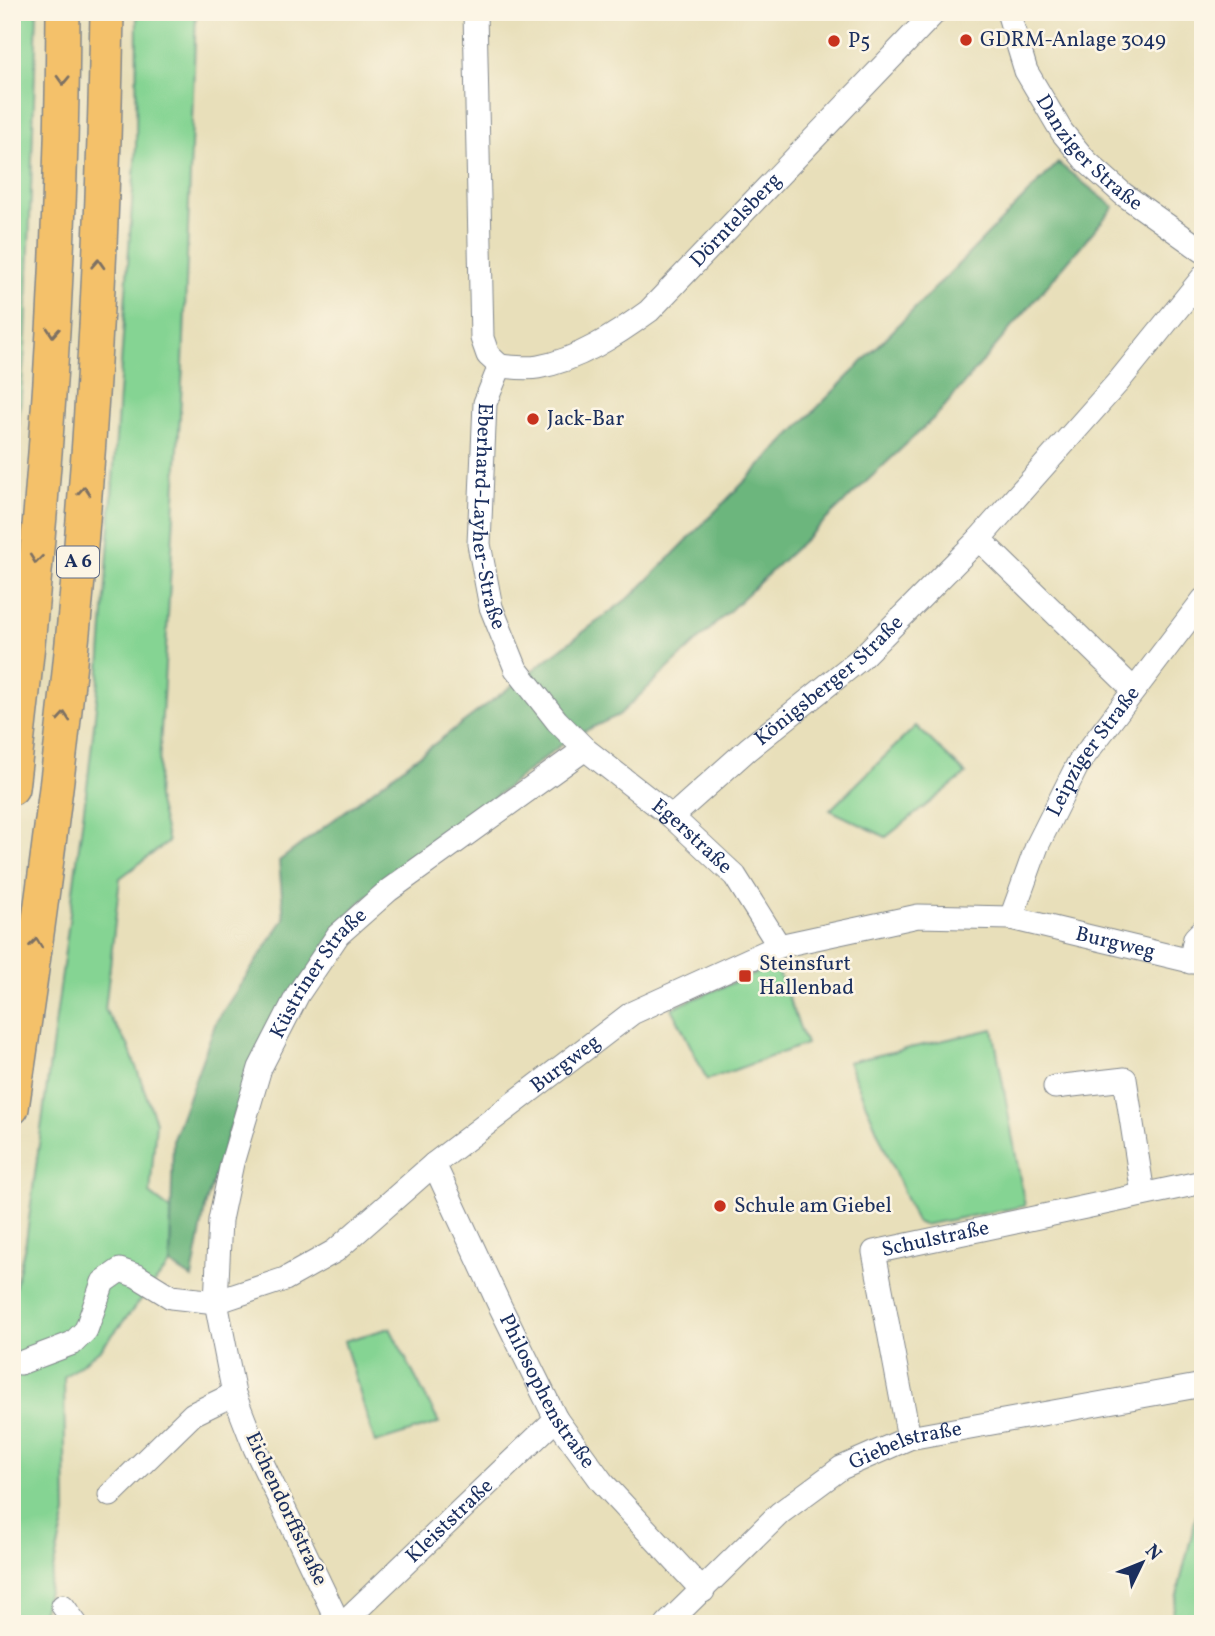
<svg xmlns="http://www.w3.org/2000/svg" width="1215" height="1636" viewBox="0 0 1215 1636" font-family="Vollkorn,serif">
	<rect width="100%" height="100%" fill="#fcf5e5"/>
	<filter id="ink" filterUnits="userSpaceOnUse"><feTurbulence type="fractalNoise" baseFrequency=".0143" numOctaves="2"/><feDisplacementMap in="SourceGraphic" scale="14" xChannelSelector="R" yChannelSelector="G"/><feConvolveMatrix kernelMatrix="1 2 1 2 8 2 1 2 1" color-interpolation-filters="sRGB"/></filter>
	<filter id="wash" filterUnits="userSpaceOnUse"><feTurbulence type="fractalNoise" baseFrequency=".00686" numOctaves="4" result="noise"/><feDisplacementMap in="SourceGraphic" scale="28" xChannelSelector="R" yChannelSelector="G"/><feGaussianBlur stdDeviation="1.57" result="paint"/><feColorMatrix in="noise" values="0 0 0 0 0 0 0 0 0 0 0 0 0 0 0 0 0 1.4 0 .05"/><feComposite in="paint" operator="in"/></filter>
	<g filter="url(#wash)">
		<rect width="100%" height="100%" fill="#e8dfba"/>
		<path fill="#85d493" stroke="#508278" stroke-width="2" d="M12,12H37L26,336L12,500Z
			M137,12H196L183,365L157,798L168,842L120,878L105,1010L128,1045L156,1122L150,1194L171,1210L170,1264L101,1349L64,1377L66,1514L45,1604L38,1624H12V1301L26,1241L88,779L100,670L136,147Z
			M916,726L966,774L886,837L830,810Z
			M776,965L806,1044L707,1080L672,1008Z
			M993,1029L1025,1206L923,1225L916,1222L848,1062Z
			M390,1328L439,1423L375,1443L344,1341Z
			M1203,1488V1624H1170Z"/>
		<path fill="#6cb67d" stroke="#44726e" stroke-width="2" d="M1058,163L1114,207L938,414L619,715L570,738L358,904L250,1067L206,1203L192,1278L170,1264L173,1139L216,1022L284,919L279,861L635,593Z"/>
	</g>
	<g filter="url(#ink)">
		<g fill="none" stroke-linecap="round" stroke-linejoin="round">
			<g stroke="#82878c" stroke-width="25">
				<g id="minor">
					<path d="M475,12L482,338L488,355L500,366"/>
					<path id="s1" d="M1008,12L1026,71L1062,132L1086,161L1123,194L1203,251"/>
					<path id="s2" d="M500,366L485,403L479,544L491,607L516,669L557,721L585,749L672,817L735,876L779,946"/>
					<path id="s3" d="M500,366C512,367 526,369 538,367C578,360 616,335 649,311L935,12"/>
					<path d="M979,539L1134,690"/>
					<path id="s4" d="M672,817L748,749L860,659L979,539L1119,381L1203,277"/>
					<path id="s5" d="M1011,918L1037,846L1078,764L1203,600"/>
					<path d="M1190,962L1195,938L1203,930"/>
					<path d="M1055,1087L1125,1079L1143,1194"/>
					<path id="s6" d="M434,1164L499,1304L556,1419L602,1482L703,1591"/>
					<path id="s7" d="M20,1363L73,1343L86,1330L103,1282L120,1270L137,1276L171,1297L216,1302L285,1279L335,1251L434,1164L632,1013L779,946L918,916L1011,918L1203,964"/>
					<path id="s8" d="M909,1438L874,1252L1203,1182"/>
					<path d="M110,1495L193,1414L234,1394"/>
					<path d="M63,1606L76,1624"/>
					<path id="s9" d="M339,1624L255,1448L234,1394L216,1302L220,1220L232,1163L260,1068L298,994L338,935L389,890L585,749"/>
					<path id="s10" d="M342,1624L556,1419"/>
					<path id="s11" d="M667,1624L780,1513L841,1468L909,1438L1203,1385"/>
				</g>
			</g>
			<g stroke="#82878c" stroke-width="36">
				<path id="highway" d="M12,788C43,531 62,271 63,12
					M12,1108C30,987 47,867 61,746C89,503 103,257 107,12"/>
			</g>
			<use href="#minor" stroke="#fff" stroke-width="23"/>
			<use href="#highway" stroke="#f4c16b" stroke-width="33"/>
		</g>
		<defs><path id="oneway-chevron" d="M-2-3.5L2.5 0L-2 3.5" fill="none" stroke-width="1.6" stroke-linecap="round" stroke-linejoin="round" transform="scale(1.75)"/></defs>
		<g stroke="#7d7164">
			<use href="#oneway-chevron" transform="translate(63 80) rotate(92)"/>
			<use href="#oneway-chevron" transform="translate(98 264) rotate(-87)"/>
			<use href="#oneway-chevron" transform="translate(53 332) rotate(94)"/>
			<use href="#oneway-chevron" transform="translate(84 491) rotate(-86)"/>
			<use href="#oneway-chevron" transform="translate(36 559) rotate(96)"/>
			<use href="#oneway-chevron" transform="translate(64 717) rotate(-85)"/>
			<use href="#oneway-chevron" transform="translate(36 943) rotate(-83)"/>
		</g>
	</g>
	<g fill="#c8321e" stroke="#fcf5e5" stroke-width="2.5">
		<circle cx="966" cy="40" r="7"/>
		<circle cx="834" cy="41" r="7"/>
		<circle cx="533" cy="419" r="7"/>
		<rect x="738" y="969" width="14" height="14" rx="3.5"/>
		<circle cx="720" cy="1206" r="7"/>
	</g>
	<g text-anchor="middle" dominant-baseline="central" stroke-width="5" stroke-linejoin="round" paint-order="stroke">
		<rect fill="#fcf5e5" stroke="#5e6a86" stroke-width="2" x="57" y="546.5" width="42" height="31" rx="5"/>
		<g font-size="19" font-weight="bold" fill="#1b2f5e">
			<text x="78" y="562">A 6</text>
		</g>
		<g font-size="21" fill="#1b2f5e" stroke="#fcf5e5" text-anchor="start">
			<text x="980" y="40">GDRM-Anlage 3049</text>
			<text x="848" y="41">P5</text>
			<text x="547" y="419">Jack-Bar</text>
			<text x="759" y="964">Steinsfurt<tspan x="759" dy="24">Hallenbad</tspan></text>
			<text x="734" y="1206">Schule am Giebel</text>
		</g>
		<g font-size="21" fill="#1b2f5e" stroke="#fcf5e5">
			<text stroke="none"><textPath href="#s1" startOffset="166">Danziger Straße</textPath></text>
			<text stroke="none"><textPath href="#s3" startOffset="289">Dörntelsberg</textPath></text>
			<text stroke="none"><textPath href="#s2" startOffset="154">Eberhard-Layher-Straße</textPath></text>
			<text stroke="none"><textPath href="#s4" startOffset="208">Königsberger Straße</textPath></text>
			<text stroke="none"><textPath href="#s5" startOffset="187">Leipziger Straße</textPath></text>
			<text stroke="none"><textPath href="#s2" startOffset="556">Egerstraße</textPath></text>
			<text stroke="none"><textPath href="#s7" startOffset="1265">Burgweg</textPath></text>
			<text stroke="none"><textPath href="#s9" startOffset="698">Küstriner Straße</textPath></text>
			<text stroke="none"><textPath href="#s7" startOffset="677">Burgweg</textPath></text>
			<text stroke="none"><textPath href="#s8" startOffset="252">Schulstraße</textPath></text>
			<text stroke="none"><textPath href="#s6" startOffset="254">Philosophenstraße</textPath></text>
			<text stroke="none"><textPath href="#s11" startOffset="303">Giebelstraße</textPath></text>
			<text transform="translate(286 1509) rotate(65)">Eichendorffstraße</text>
			<text stroke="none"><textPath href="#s10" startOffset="149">Kleiststraße</textPath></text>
		</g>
	</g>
	<rect width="1215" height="1636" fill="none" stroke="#fcf5e5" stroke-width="42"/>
	<g transform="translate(1142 1563) rotate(47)" stroke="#fcf5e5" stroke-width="5" paint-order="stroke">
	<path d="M0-5L12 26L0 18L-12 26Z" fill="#1b2f5e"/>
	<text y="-10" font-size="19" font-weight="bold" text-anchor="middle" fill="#1b2f5e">N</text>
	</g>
</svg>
